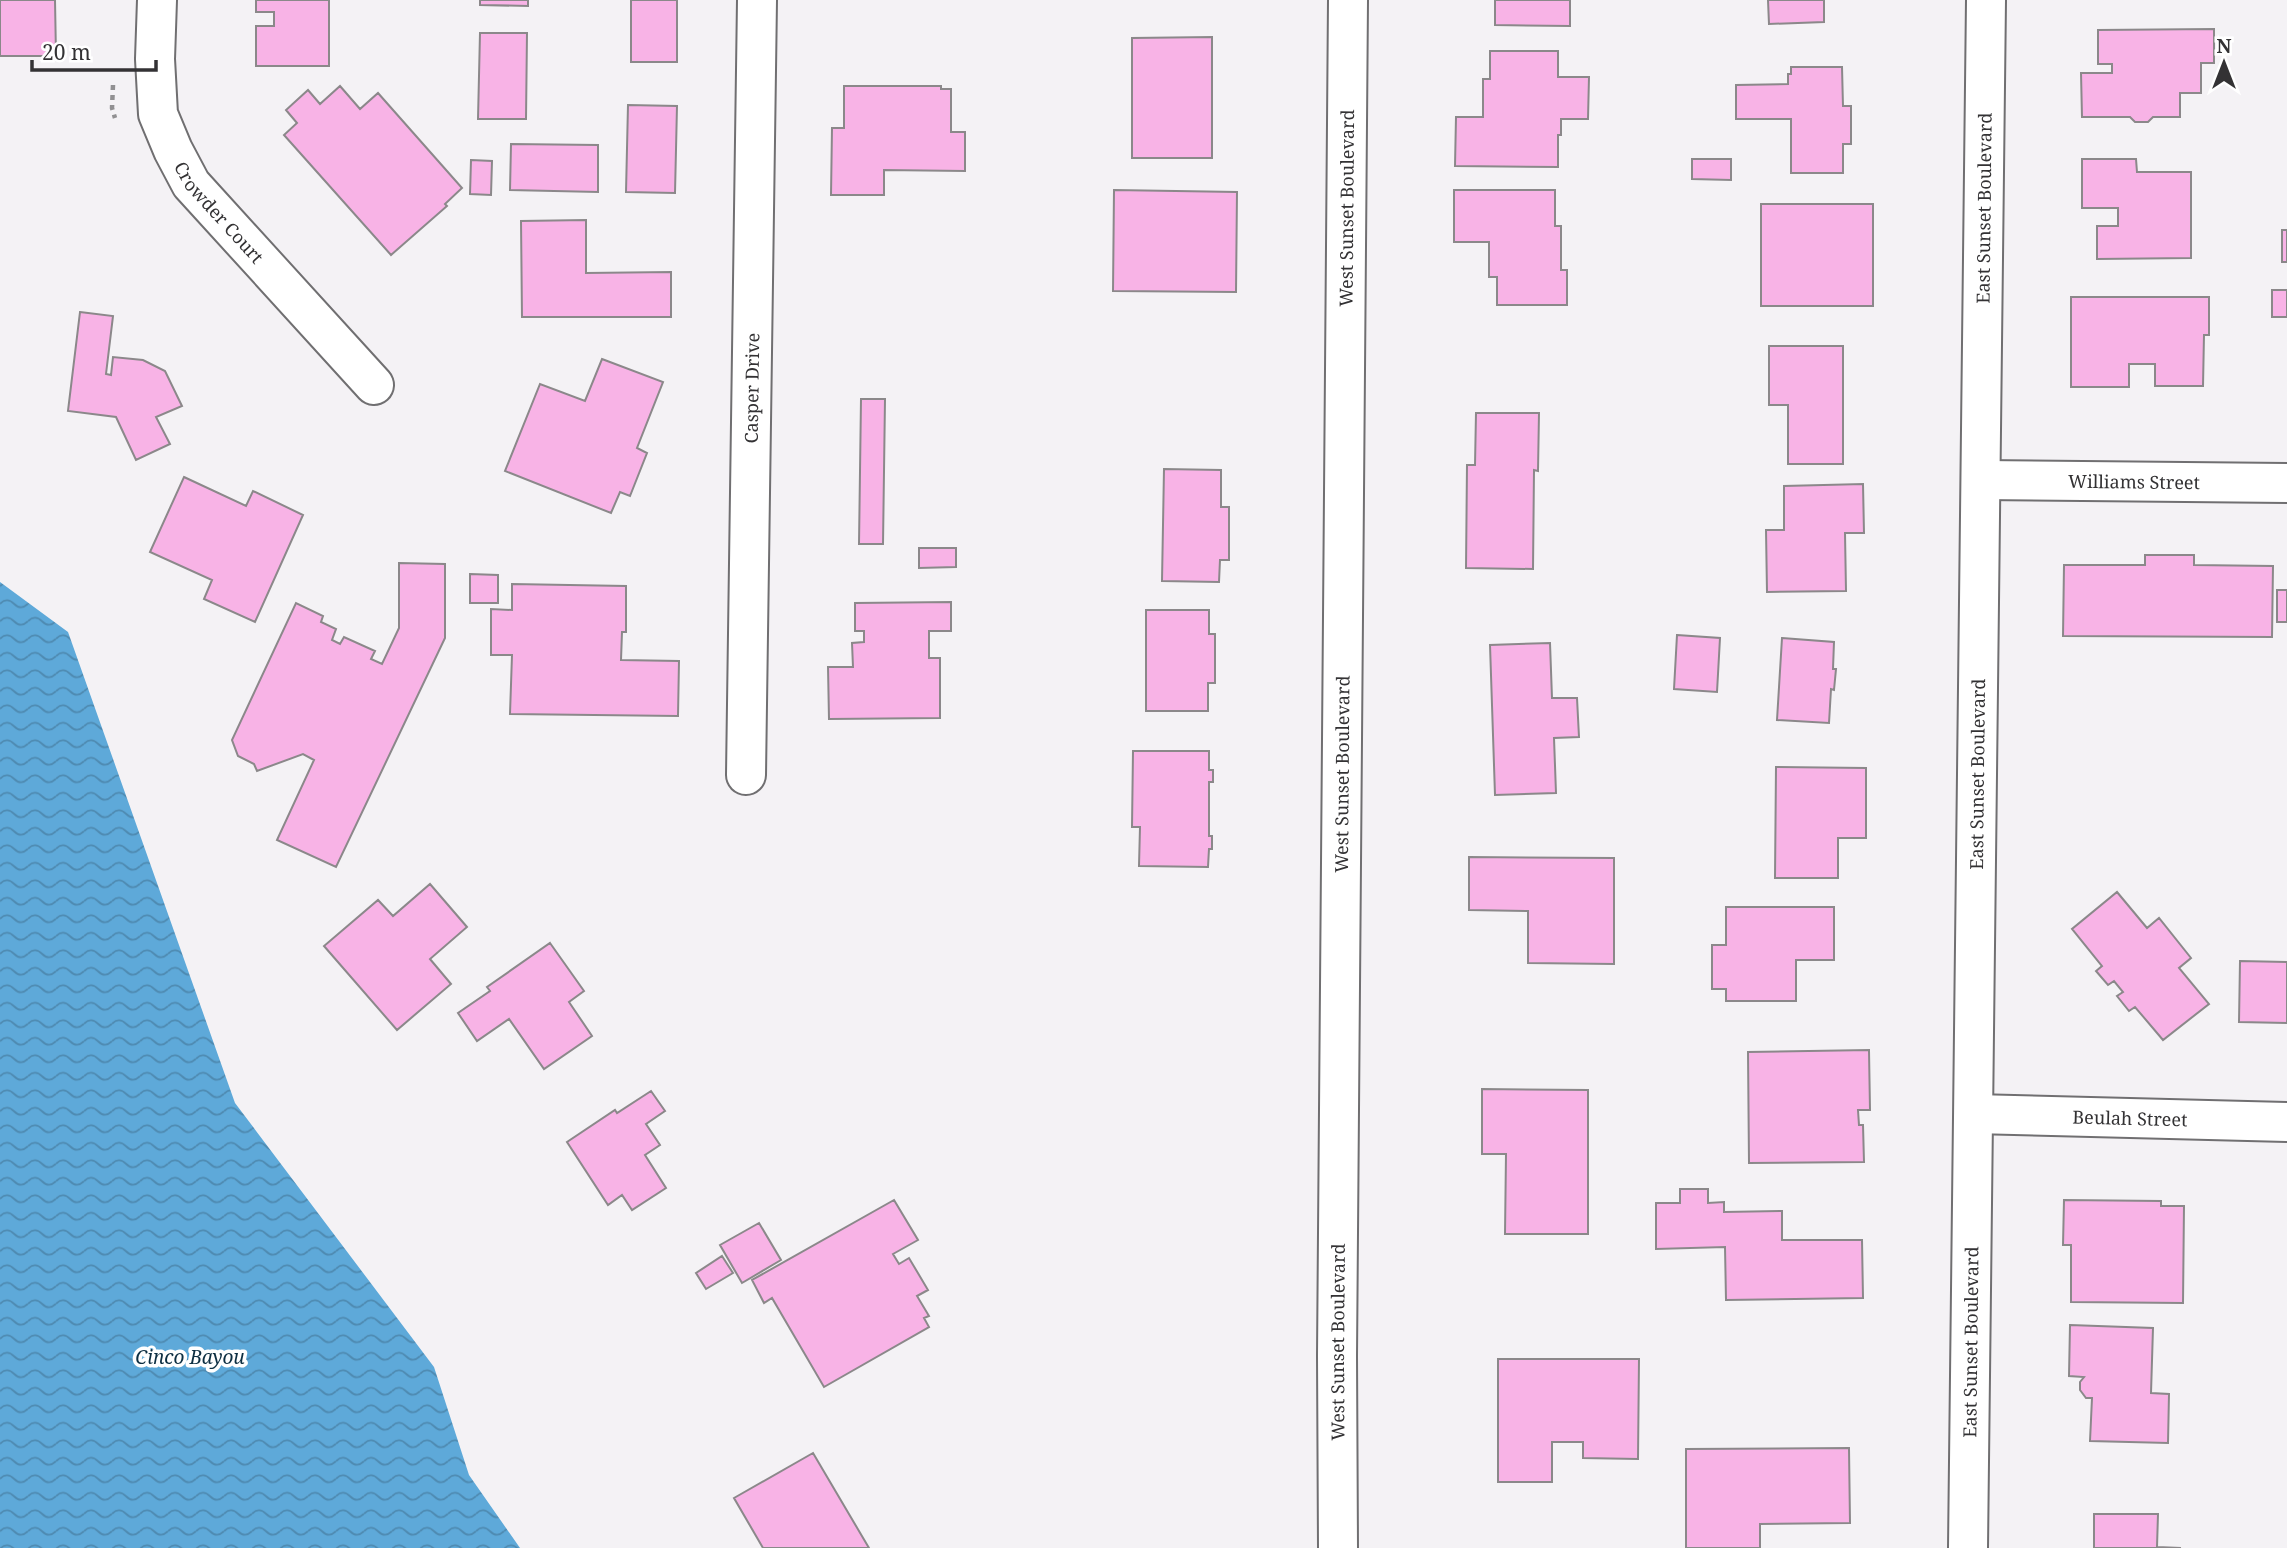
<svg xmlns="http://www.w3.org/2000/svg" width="2287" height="1548" viewBox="0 0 2287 1548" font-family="'Noto Serif',serif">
	<defs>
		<pattern id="water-waves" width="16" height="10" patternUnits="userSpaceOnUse" patternTransform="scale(1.75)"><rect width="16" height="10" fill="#5ea9d9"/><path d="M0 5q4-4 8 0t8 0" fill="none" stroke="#4e8ab1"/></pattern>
	</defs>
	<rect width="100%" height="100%" fill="#f4f2f5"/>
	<path fill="url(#water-waves)" d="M0,582L68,632L235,1103L434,1367L469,1475L520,1548H0Z"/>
	<path fill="#f8b3e6" stroke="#8b888a" stroke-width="2" d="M0,0H55L56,56H0Z
		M256,0H329V66H256V26H274V12H256Z
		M480,0H528V6L480,5Z
		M631,0H677V62H631Z
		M1495,0H1570V26L1495,25Z
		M1768,0H1824V22L1769,24Z
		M2214,29V63H2201V93H2180V117H2153L2148,122H2135L2130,117H2082L2081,73H2112V64H2098V30Z
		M480,33H527L526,119H478Z
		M1212,37V158H1132V38Z
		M1490,51H1558V77H1589L1588,119H1561V135H1558V167L1455,166L1456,117H1483V79H1490Z
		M1791,67H1842L1843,106H1851V144H1843V173H1791V119H1736V85L1788,84V74H1791Z
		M340,86L360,109L378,93L462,188L445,204L447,206L391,255L284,135L297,123L286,110L308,90L320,104Z
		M844,86H941V89H951V132H965V171L884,170V195H831L832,128H844Z
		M628,105L677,106L675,193L626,192Z
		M511,144L598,145V192L510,190Z
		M1692,159H1731V180L1692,179Z
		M2082,159H2136L2137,172H2191V258L2097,259V226H2118V208H2082Z
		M471,160L492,161L491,195L470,194Z
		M1114,190L1237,192L1236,292L1113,291Z
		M1454,190H1555V226H1561V270H1567V305H1497V277H1489V242H1454Z
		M1761,204H1873V306H1761Z
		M586,220V273L671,272V317H522L521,221Z
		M2282,230H2287V262H2282Z
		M2272,290H2287V317H2272Z
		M2071,297H2209V335H2204L2203,386H2155V364H2129V387H2071Z
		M80,312L113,316L106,374L111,375L113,357L143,360L165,371L182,406L156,417L170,444L136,460L116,417L68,411Z
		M1769,346H1843V464H1788V405H1769Z
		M602,359L663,382L637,448L647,453L630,496L620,492L611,513L505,471L540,384L585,401Z
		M861,399H885L883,544H859Z
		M1476,413H1539L1538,471L1534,470L1533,569L1466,568L1467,465H1475Z
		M1164,469L1221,470V507H1229V560H1220L1219,582L1162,581Z
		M184,477L246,506L253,491L303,515L255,622L204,599L212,580L150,552Z
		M1863,484L1864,533H1845L1846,591L1767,592L1766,530H1784V486Z
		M919,548H956V567L919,568Z
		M2145,555H2194V565L2273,566L2272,637L2063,636L2064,565H2145Z
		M399,563L445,564V638L336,867L277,840L314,760L303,754L257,771L254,764L238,756L232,740L296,603L323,616L321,622L336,629L332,640L340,644L344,637L375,651L371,659L382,664L399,628Z
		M470,574L498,575V603H470Z
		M512,584L626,586V632H622L621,660L679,661L678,716L510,714L512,655H491V609L512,610Z
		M2277,590H2287V622H2277Z
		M951,602V631H929V658H940V718L829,719L828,667H853L852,643L864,642V631H855V603Z
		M1146,610H1209V634H1215V683H1208V711H1146Z
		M1677,635L1720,638L1717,692L1674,689Z
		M1782,638L1834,642L1833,669H1836L1834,690L1831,689L1829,723L1777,720Z
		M1550,643L1552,698H1577L1579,737L1554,738L1556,793L1495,795L1490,645Z
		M1133,751H1209V770H1213V782H1209V836H1212V849H1209L1208,867L1139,866L1140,827H1132Z
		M1776,767L1866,768V838H1838V878H1775Z
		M1469,857L1614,858V964L1528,963V911L1469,910Z
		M430,884L467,927L430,959L451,984L397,1030L324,946L378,900L393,916Z
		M2117,892L2147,928L2159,918L2191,958L2179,968L2209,1004L2163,1040L2135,1007L2129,1011L2117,996L2123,992L2114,981L2108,985L2096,971L2102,966L2072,929Z
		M1726,907H1834V960H1796V1001H1726V989H1712V945H1726Z
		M550,943L584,991L569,1002L592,1036L544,1069L509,1019L477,1041L458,1013L490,991L487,987Z
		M2240,961L2287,962V1023L2239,1022Z
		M1869,1050L1870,1110H1858L1859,1125H1863L1864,1162L1749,1163L1748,1052Z
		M1482,1089L1588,1090V1234H1505L1506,1154H1482Z
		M651,1091L665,1111L646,1124L660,1145L645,1155L666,1188L632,1210L622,1195L608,1205L567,1142L615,1110L617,1113Z
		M1680,1189H1708V1203L1724,1202V1212L1782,1211V1240H1862L1863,1298L1726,1300L1725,1247L1656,1249V1203H1680Z
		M894,1200L918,1240L893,1254L899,1264L909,1258L928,1290L917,1296L929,1316L924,1318L929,1327L824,1387L772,1298L764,1303L752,1280Z
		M2064,1200L2161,1201V1206H2184L2183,1303L2071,1302V1245H2063Z
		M759,1223L781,1260L742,1283L720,1245Z
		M722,1256L733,1273L706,1289L696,1273Z
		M2070,1325L2153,1328L2151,1393L2169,1394L2168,1443L2090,1441L2092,1398H2086L2080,1390V1382L2084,1377L2069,1376Z
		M1498,1359H1639L1638,1459L1583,1458V1442H1552V1482H1498Z
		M1849,1448L1850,1523L1760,1524V1548H1686V1449Z
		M813,1453L869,1548H763L734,1498Z
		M2094,1514H2158L2157,1547L2181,1548H2094Z"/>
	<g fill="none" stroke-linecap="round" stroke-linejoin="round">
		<g stroke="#706f71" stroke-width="42">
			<g id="minor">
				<path id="s1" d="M157,0L155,59L158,114L173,150L191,184L374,385"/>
				<path id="s2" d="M1982,480L2287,483"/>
				<path id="s3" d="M746,775L757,0"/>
				<path id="s4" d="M1974,1114L2287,1122"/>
				<path id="s5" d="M1338,1548L1337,1356L1348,0"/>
				<path id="s6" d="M1968,1548L1986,0"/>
			</g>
		</g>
		<path stroke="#919092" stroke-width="4.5" stroke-dasharray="5 5" stroke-linecap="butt" d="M113,85L112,108L115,118"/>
		<use href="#minor" stroke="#fff" stroke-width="38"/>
	</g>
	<g text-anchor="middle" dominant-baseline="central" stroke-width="7" stroke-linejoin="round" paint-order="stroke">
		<g font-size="18" fill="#333234" stroke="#fff">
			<text stroke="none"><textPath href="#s5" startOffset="1340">West Sunset Boulevard</textPath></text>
			<text stroke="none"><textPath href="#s6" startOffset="1340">East Sunset Boulevard</textPath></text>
			<text stroke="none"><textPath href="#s1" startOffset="231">Crowder Court</textPath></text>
			<text stroke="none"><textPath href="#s3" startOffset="387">Casper Drive</textPath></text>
			<text stroke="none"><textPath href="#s2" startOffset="152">Williams Street</textPath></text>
			<text stroke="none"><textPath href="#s5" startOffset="774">West Sunset Boulevard</textPath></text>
			<text stroke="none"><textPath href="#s6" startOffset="774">East Sunset Boulevard</textPath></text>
			<text stroke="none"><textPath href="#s4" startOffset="156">Beulah Street</textPath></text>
			<text stroke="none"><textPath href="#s5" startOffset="206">West Sunset Boulevard</textPath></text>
			<text stroke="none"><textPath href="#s6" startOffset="206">East Sunset Boulevard</textPath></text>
		</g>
		<g font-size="19" font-style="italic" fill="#0c2e42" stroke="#fff">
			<text x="190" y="1357">Cinco Bayou</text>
		</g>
	</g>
	<g transform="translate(2224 63)" stroke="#ffffff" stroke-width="5" paint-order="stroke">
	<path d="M0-5L12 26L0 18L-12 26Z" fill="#333234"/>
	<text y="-10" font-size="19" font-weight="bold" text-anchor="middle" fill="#333234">N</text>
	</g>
	<path d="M32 60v10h124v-10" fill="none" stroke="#333234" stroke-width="3.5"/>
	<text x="42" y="60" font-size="21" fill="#333234" stroke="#ffffff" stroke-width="5" paint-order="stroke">20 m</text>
</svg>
